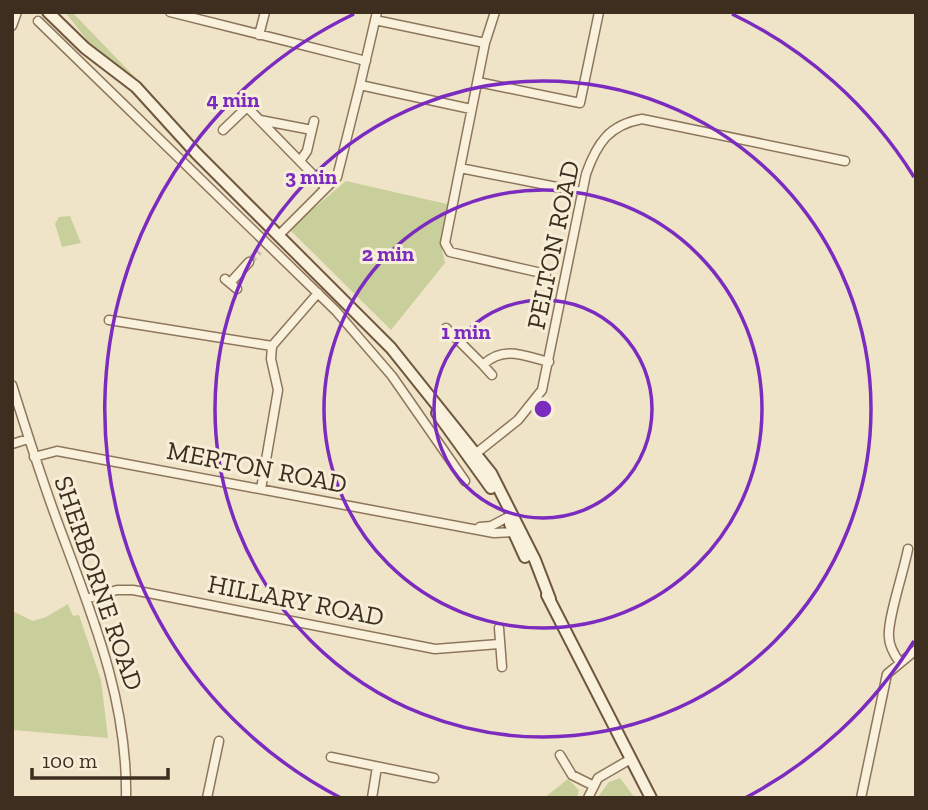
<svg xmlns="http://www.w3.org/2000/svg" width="928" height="810" viewBox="0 0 928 810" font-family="'Zilla Slab',serif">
	<rect width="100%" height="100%" fill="#f0e4c8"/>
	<path fill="#c9cf9b" d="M65,12H72L158,101L94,49Z
		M346,181L451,205L442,250L445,263L391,330L289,229Z
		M70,216L81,243L62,247L55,224L59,217Z
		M68,604L73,616L79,615L101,680L108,738L12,730V611L33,621L46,617Z
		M620,778L635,798H597L609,782Z
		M568,779L579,790L577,798H544Z"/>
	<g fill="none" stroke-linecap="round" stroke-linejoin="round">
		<path stroke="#ccc0a6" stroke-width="8" stroke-dasharray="8 4" stroke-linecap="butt" d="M249,262L259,251"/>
		<g stroke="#8d765c" stroke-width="11">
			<path id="street" d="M170,12L366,61
				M377,12L360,85L471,109
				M495,12L485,43L460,168L582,192
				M375,20L485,43
				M38,21L336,311L392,376L465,481
				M12,26L17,12
				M259,35L265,12
				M478,82L580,103L599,12
				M260,120L312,130
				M223,130L247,107L326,188
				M300,161L307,151L314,121
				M460,168L445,243L450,252L546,274
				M279,235L337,177L360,85
				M225,279L237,289
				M230,283L249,262
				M109,320L272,346
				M446,328L483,365C503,345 525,356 549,362
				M483,365L492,375
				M12,385C27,433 42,480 59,526C92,615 128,701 126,798
				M12,444L28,439
				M474,455L518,420L542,390L586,174C597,143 609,125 642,119L845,161
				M34,457L57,451L494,533L516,532
				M261,489L278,390L271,359L272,346L318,293
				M480,527L491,526L512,515
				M86,599L117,590H133L435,649L499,644
				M499,628L502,667
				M900,663C895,656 889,646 889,637C887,620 904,571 908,549
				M560,755L572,775L592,785
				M331,757L434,778
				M207,798L219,741
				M372,798L377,767
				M588,798L598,778L629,760
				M861,798L887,674L916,650"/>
		</g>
		<g stroke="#6f573f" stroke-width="14">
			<path id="secondary" d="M48,12L85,48L136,87L196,153L391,348L491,473L535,560L550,599
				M437,413L491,488
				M510,524L525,557
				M547,595L651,798"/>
		</g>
		<use href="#street" stroke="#faf1dc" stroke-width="8"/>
		<use href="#secondary" stroke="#faf1dc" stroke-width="10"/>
	</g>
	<g fill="none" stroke="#7b2cbf" stroke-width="3.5">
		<circle cx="543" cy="409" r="109"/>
		<circle cx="543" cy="409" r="219"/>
		<circle cx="543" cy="409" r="328"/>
		<path d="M914 641A438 438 0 0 1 745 798M341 798A438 438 0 0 1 354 14M732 14A438 438 0 0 1 914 177"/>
	</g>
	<g text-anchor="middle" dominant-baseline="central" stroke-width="6" stroke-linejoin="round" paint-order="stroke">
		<g font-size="26" fill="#3d2e20" stroke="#f7eed8">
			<text transform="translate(553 245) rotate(-78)">PELTON ROAD</text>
			<text transform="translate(257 467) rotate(11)">MERTON ROAD</text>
			<text transform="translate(99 583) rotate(71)">SHERBORNE ROAD</text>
			<text transform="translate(296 600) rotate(11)">HILLARY ROAD</text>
		</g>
	</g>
	<circle cx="543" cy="409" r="10" fill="#7b2cbf" stroke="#f7eed8" stroke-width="3.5"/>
	<g font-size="21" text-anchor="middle" font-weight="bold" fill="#7b2cbf" stroke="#f7eed8" stroke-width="6" stroke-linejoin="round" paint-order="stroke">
		<text x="233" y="107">4 min</text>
		<text x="311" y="184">3 min</text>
		<text x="388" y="261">2 min</text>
		<text x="466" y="339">1 min</text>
	</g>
	<rect width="928" height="810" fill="none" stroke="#3d2e20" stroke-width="28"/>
	<path d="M32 768v10h136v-10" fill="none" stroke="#3d2e20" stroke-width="3.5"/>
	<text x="42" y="768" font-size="21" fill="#3d2e20" stroke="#f7eed8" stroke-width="5" paint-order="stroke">100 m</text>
</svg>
